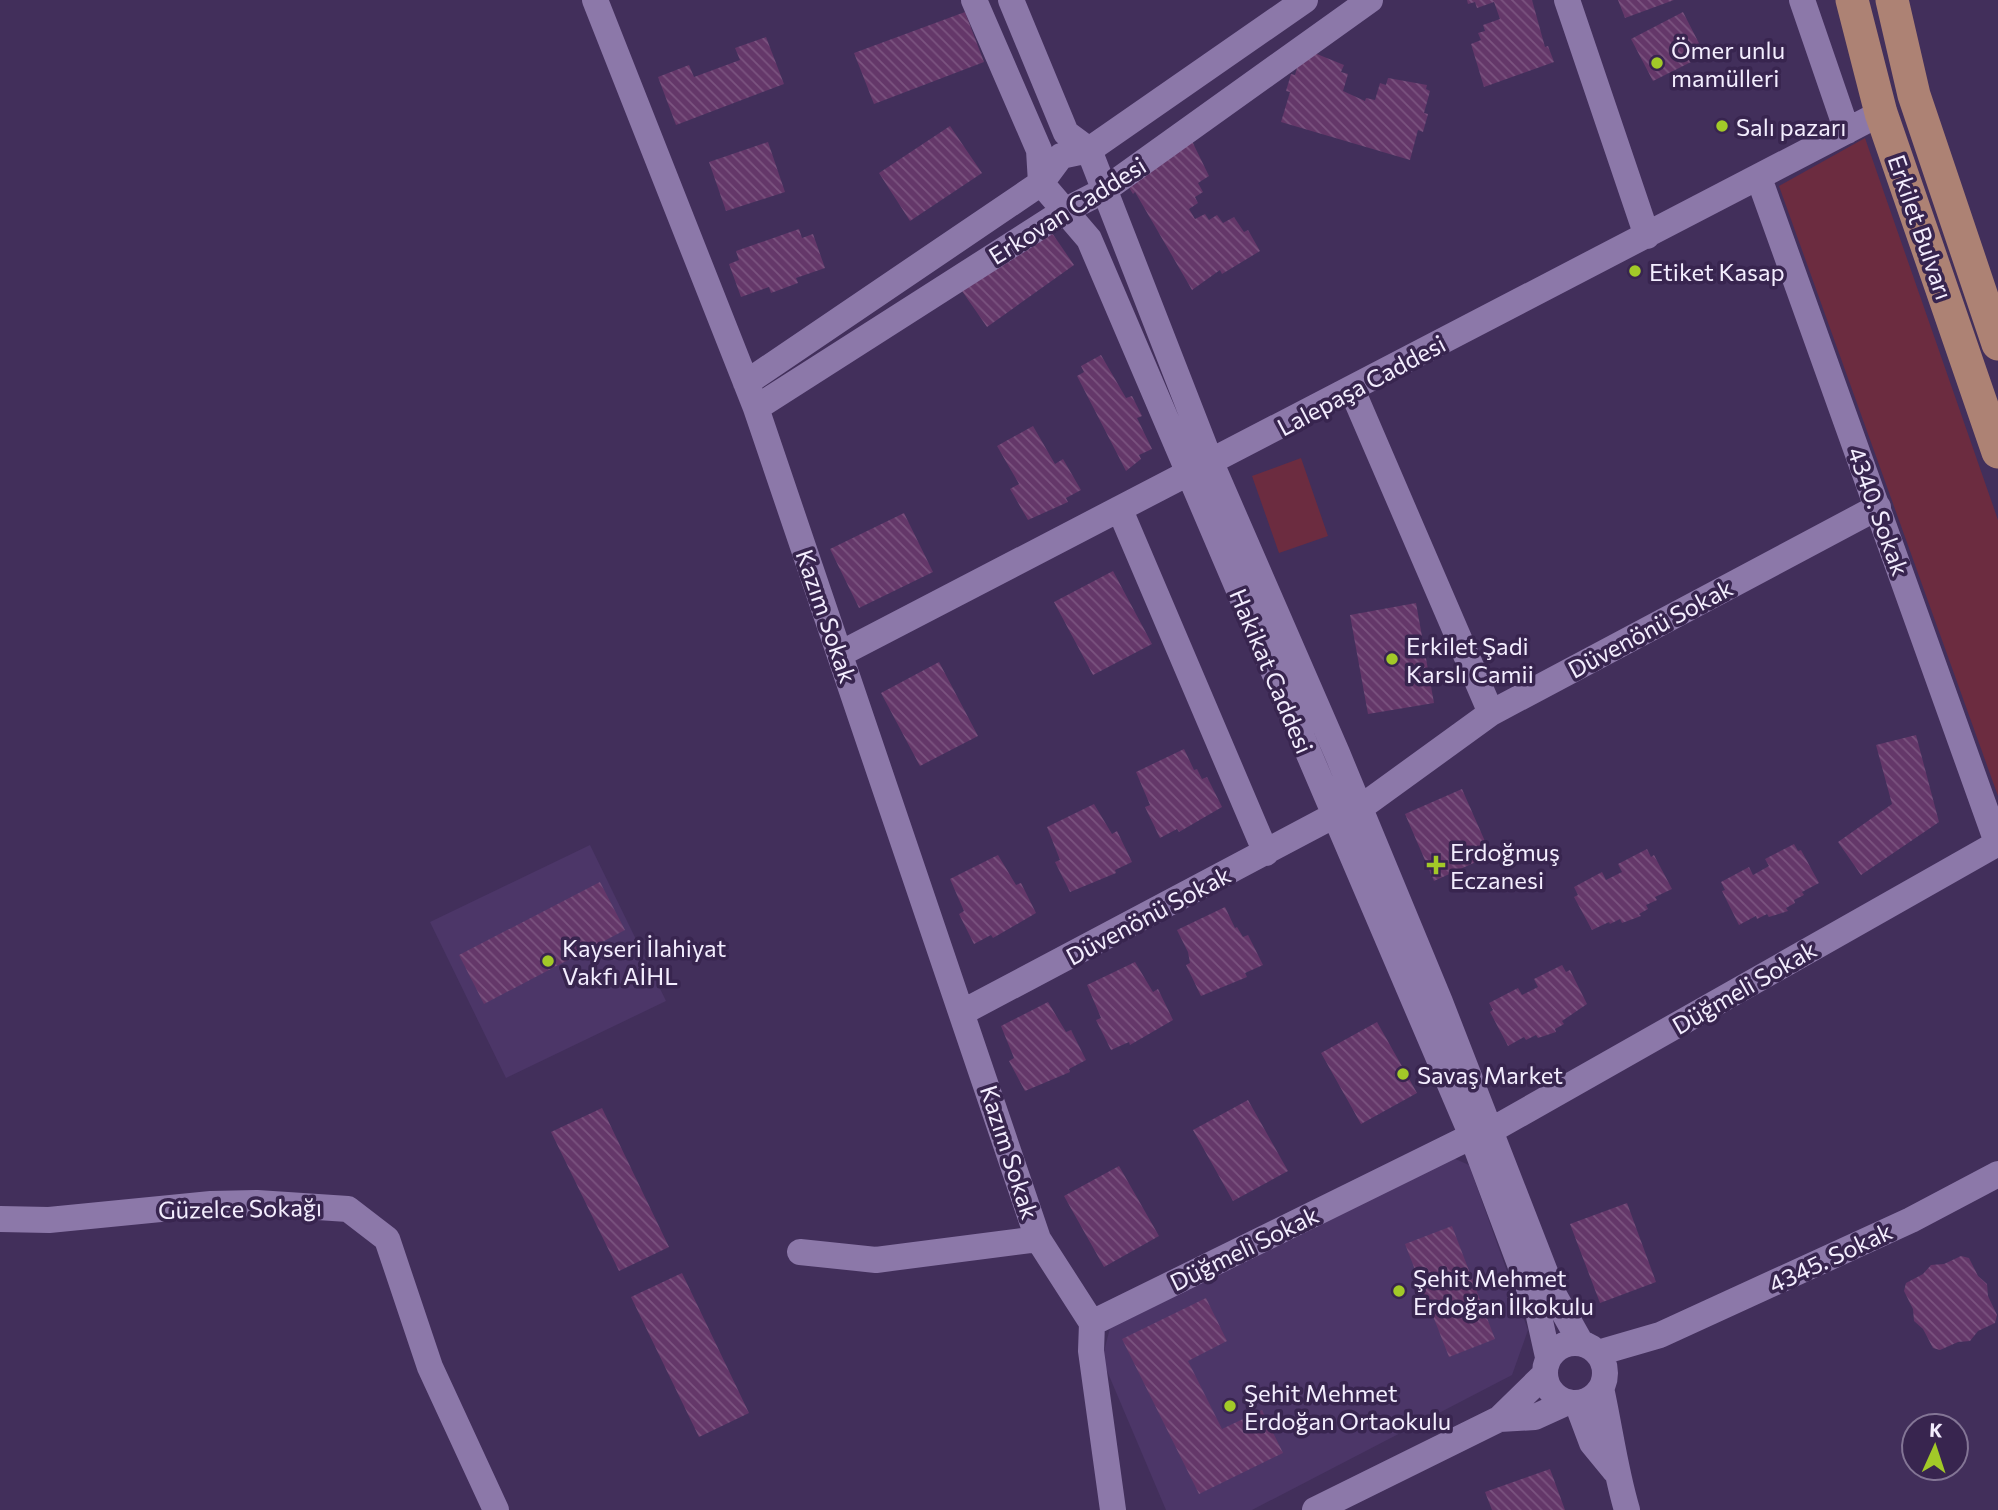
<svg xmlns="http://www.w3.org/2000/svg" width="1998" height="1510" viewBox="0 0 1998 1510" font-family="Commissioner,sans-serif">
	<defs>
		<pattern id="building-back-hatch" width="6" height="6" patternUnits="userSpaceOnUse" patternTransform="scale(1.75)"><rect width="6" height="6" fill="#643769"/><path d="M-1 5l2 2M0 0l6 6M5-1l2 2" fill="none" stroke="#7b5480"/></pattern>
	</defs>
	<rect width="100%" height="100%" fill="#422f5b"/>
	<path fill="#4c3668" d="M590,845L666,1001L506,1078L430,922Z
		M1453,1158L1469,1165L1528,1330L1512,1375L1252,1510H1166L1102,1359L1110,1328Z"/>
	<path fill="#6c2c40" d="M1865,138L1998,520V796L1779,186Z
		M1301,458L1328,536L1279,553L1252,476Z"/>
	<path fill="url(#building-back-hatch)" d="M1467,0H1532L1545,47L1548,46L1554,62L1484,87L1471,44L1481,40L1478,33L1485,31L1483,25L1500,19L1494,2L1477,8L1475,2L1468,4Z
		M1618,0H1674L1625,18Z
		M965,12L984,62L874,104L854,53Z
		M1683,12L1705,55L1653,81L1631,39Z
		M766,37L784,84L676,125L658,77L689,65L694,77L740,60L735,48Z
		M1307,50L1344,65L1341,72L1348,74L1343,91L1365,101L1366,98L1375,100L1380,83L1386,85L1388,78L1427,85L1426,89L1430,91L1424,113L1428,114L1423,132L1418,130L1410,160L1281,122L1290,92L1286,91L1291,74L1295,75L1301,53Z
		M950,126L982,173L910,221L879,173Z
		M1190,137L1209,176L1198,183L1203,192L1195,197L1198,203L1189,209L1195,219L1205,214L1209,220L1217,215L1223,223L1234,217L1244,232L1248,230L1260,251L1222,274L1220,270L1192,290L1135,192L1133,194L1124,179Z
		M768,142L785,192L726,211L709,162Z
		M799,229L802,238L813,234L825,268L796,278L798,283L771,293L769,287L741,297L729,264L739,260L736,251Z
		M1050,230L1074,265L987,327L962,291Z
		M1101,355L1126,398L1132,396L1142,416L1137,418L1152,449L1139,455L1141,459L1126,471L1077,376L1084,372L1081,366Z
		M1033,426L1055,464L1063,459L1081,490L1066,498L1068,502L1028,520L1010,489L1019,484L997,446Z
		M904,513L933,572L859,608L830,549Z
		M1113,571L1152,644L1093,675L1054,602Z
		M1416,603L1434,703L1368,714L1350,615Z
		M939,662L978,736L920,766L881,693Z
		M1916,735L1939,822L1861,875L1838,842L1892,804L1876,745Z
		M1184,749L1194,770L1197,769L1202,779L1207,777L1222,807L1179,832L1177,829L1160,838L1145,807L1150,805L1136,772Z
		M1462,789L1491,855L1434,881L1405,814Z
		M1094,804L1112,834L1117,831L1132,862L1115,870L1116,873L1070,892L1055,862L1060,860L1047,827Z
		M1794,844L1798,851L1801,850L1819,883L1802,892L1804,895L1794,900L1795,903L1786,908L1788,911L1769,917L1767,914L1757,919L1756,916L1739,925L1722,891L1725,890L1721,882L1749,867L1753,875L1769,866L1765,859Z
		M1647,849L1651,857L1654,855L1672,889L1655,897L1657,900L1646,905L1648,909L1639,914L1641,916L1622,923L1620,919L1610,924L1609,922L1592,930L1574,897L1578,895L1574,887L1602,872L1606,880L1622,872L1618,864Z
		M998,855L1016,885L1021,883L1036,913L993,938L991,935L974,944L959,914L964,911L950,879Z
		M600,882L625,930L484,1004L459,955Z
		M1225,907L1235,928L1237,927L1243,937L1248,935L1263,965L1245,973L1247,977L1201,996L1186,965L1190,963L1188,952L1177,930Z
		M1135,962L1153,992L1158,989L1173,1020L1130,1045L1129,1042L1111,1050L1096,1020L1101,1018L1087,985Z
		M1562,965L1566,972L1570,970L1587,1004L1562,1021L1564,1024L1555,1029L1556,1032L1538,1038L1536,1035L1526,1040L1524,1037L1508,1046L1490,1012L1493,1010L1489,1003L1518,988L1522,995L1538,987L1534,979Z
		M1048,1002L1066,1032L1071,1030L1086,1060L1069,1069L1070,1072L1025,1091L1009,1061L1014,1058L1001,1026Z
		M1377,1022L1417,1093L1361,1124L1321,1053Z
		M1248,1100L1288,1171L1233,1201L1193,1130Z
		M602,1108L669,1247L619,1271L551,1132Z
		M1119,1166L1159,1236L1104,1267L1064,1196Z
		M1627,1203L1656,1282L1600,1303L1570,1224Z
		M1452,1226L1495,1339L1449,1357L1405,1244Z
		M1961,1256L1969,1258L1978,1276L1987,1284L1988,1296L1997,1315L1995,1323L1978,1331L1970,1341L1958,1342L1940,1350L1933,1348L1923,1329L1914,1321L1913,1309L1904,1291L1906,1283L1923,1274L1931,1265L1944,1264Z
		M682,1273L749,1413L699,1437L631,1297Z
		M1206,1298L1227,1341L1188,1361L1222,1429L1262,1410L1283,1453L1199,1494L1122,1339Z
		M1550,1469L1565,1510H1492L1485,1492Z"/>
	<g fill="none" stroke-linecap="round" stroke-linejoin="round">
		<path stroke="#8c78a9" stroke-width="26" d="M595,0L756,408L1038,1239
			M974,0L1039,150L1041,183L1089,239L1472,1136L1538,1312L1548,1357
			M1011,0L1066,133L1089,150L1211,463L1337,753L1440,1002L1554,1295L1581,1343
			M1567,0L1647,236
			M1802,0L1847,131
			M1759,178L1998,845
			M746,383L1041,183L1061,156L1089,150L1305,0
			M1352,390L1491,713
			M756,408L1066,210L1103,191L1370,0
			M1120,510L1266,853
			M840,654L1881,113
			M1360,808L1491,713L1878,507
			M963,1012L1333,816
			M1490,1131L1998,843
			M0,1219L49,1220L211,1204L257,1203L348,1209L387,1239L430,1367L496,1510
			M800,1252L876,1260L1038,1239L1092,1323
			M1092,1323L1472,1136
			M1092,1323L1091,1351L1113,1510
			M1545 1373a30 30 0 1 1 60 0a30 30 0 1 1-60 0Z
			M1598,1353L1660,1335L1911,1220L1998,1174
			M1544,1375L1499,1419L1535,1417L1568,1402
			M1601,1388C1610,1429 1615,1470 1627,1510
			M1577,1403L1592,1443L1615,1471
			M1315,1510L1499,1419"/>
		<path stroke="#ad8274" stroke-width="33" d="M1852,0L1881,113L1998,452
			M1892,0L1914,95L1998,344"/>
	</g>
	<g fill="#a2c928" stroke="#38254f" stroke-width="2.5">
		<circle cx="1657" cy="63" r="7"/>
		<circle cx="1722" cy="126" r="7"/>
		<circle cx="1635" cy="271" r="7"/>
		<circle cx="1392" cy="659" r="7"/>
		<path d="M1432.5 854.5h7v7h7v7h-7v7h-7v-7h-7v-7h7z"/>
		<circle cx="548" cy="961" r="7"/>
		<circle cx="1403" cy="1074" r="7"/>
		<circle cx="1399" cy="1291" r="7"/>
		<circle cx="1230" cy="1406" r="7"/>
	</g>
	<g text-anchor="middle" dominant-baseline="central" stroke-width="7" stroke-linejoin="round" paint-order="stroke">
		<g font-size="24" fill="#f3edfe" stroke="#38254f" text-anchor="start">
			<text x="1671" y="49">Ömer unlu<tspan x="1671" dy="28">mamülleri</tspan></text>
			<text x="1736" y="126">Salı pazarı</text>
			<text x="1649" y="271">Etiket Kasap</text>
			<text x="1406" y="645">Erkilet Şadi<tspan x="1406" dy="28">Karslı Camii</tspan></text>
			<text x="1450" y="851">Erdoğmuş<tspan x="1450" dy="28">Eczanesi</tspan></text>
			<text x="562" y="947">Kayseri İlahiyat<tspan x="562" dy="28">Vakfı AİHL</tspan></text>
			<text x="1417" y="1074">Savaş Market</text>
			<text x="1413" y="1277">Şehit Mehmet<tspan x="1413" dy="28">Erdoğan İlkokulu</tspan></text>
			<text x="1244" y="1392">Şehit Mehmet<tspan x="1244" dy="28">Erdoğan Ortaokulu</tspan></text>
		</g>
		<g font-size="24" fill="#f3edfe" stroke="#38254f">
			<text transform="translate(1067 210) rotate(-32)">Erkovan Caddesi</text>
			<text transform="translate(1921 227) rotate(71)">Erkilet Bulvarı</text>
			<text transform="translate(1361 385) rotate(-28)">Lalepaşa Caddesi</text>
			<text transform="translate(1879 511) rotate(70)">4340. Sokak</text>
			<text transform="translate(827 616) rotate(71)">Kazım Sokak</text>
			<text transform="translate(1650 628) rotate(-28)">Düvenönü Sokak</text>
			<text transform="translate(1272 671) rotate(67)">Hakikat Caddesi</text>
			<text transform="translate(1148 915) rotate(-28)">Düvenönü Sokak</text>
			<text transform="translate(1744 987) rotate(-30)">Düğmeli Sokak</text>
			<text transform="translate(1010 1152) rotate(72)">Kazım Sokak</text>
			<text transform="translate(240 1208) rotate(-1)">Güzelce Sokağı</text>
			<text transform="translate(1244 1248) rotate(-26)">Düğmeli Sokak</text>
			<text transform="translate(1830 1257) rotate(-25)">4345. Sokak</text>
		</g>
	</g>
	<g transform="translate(1935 1447) rotate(3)"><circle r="33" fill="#38254f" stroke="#837595" stroke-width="2"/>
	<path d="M0-5L12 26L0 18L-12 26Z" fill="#a2c928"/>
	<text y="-10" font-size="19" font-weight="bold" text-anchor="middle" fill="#f3edfe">K</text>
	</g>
</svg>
